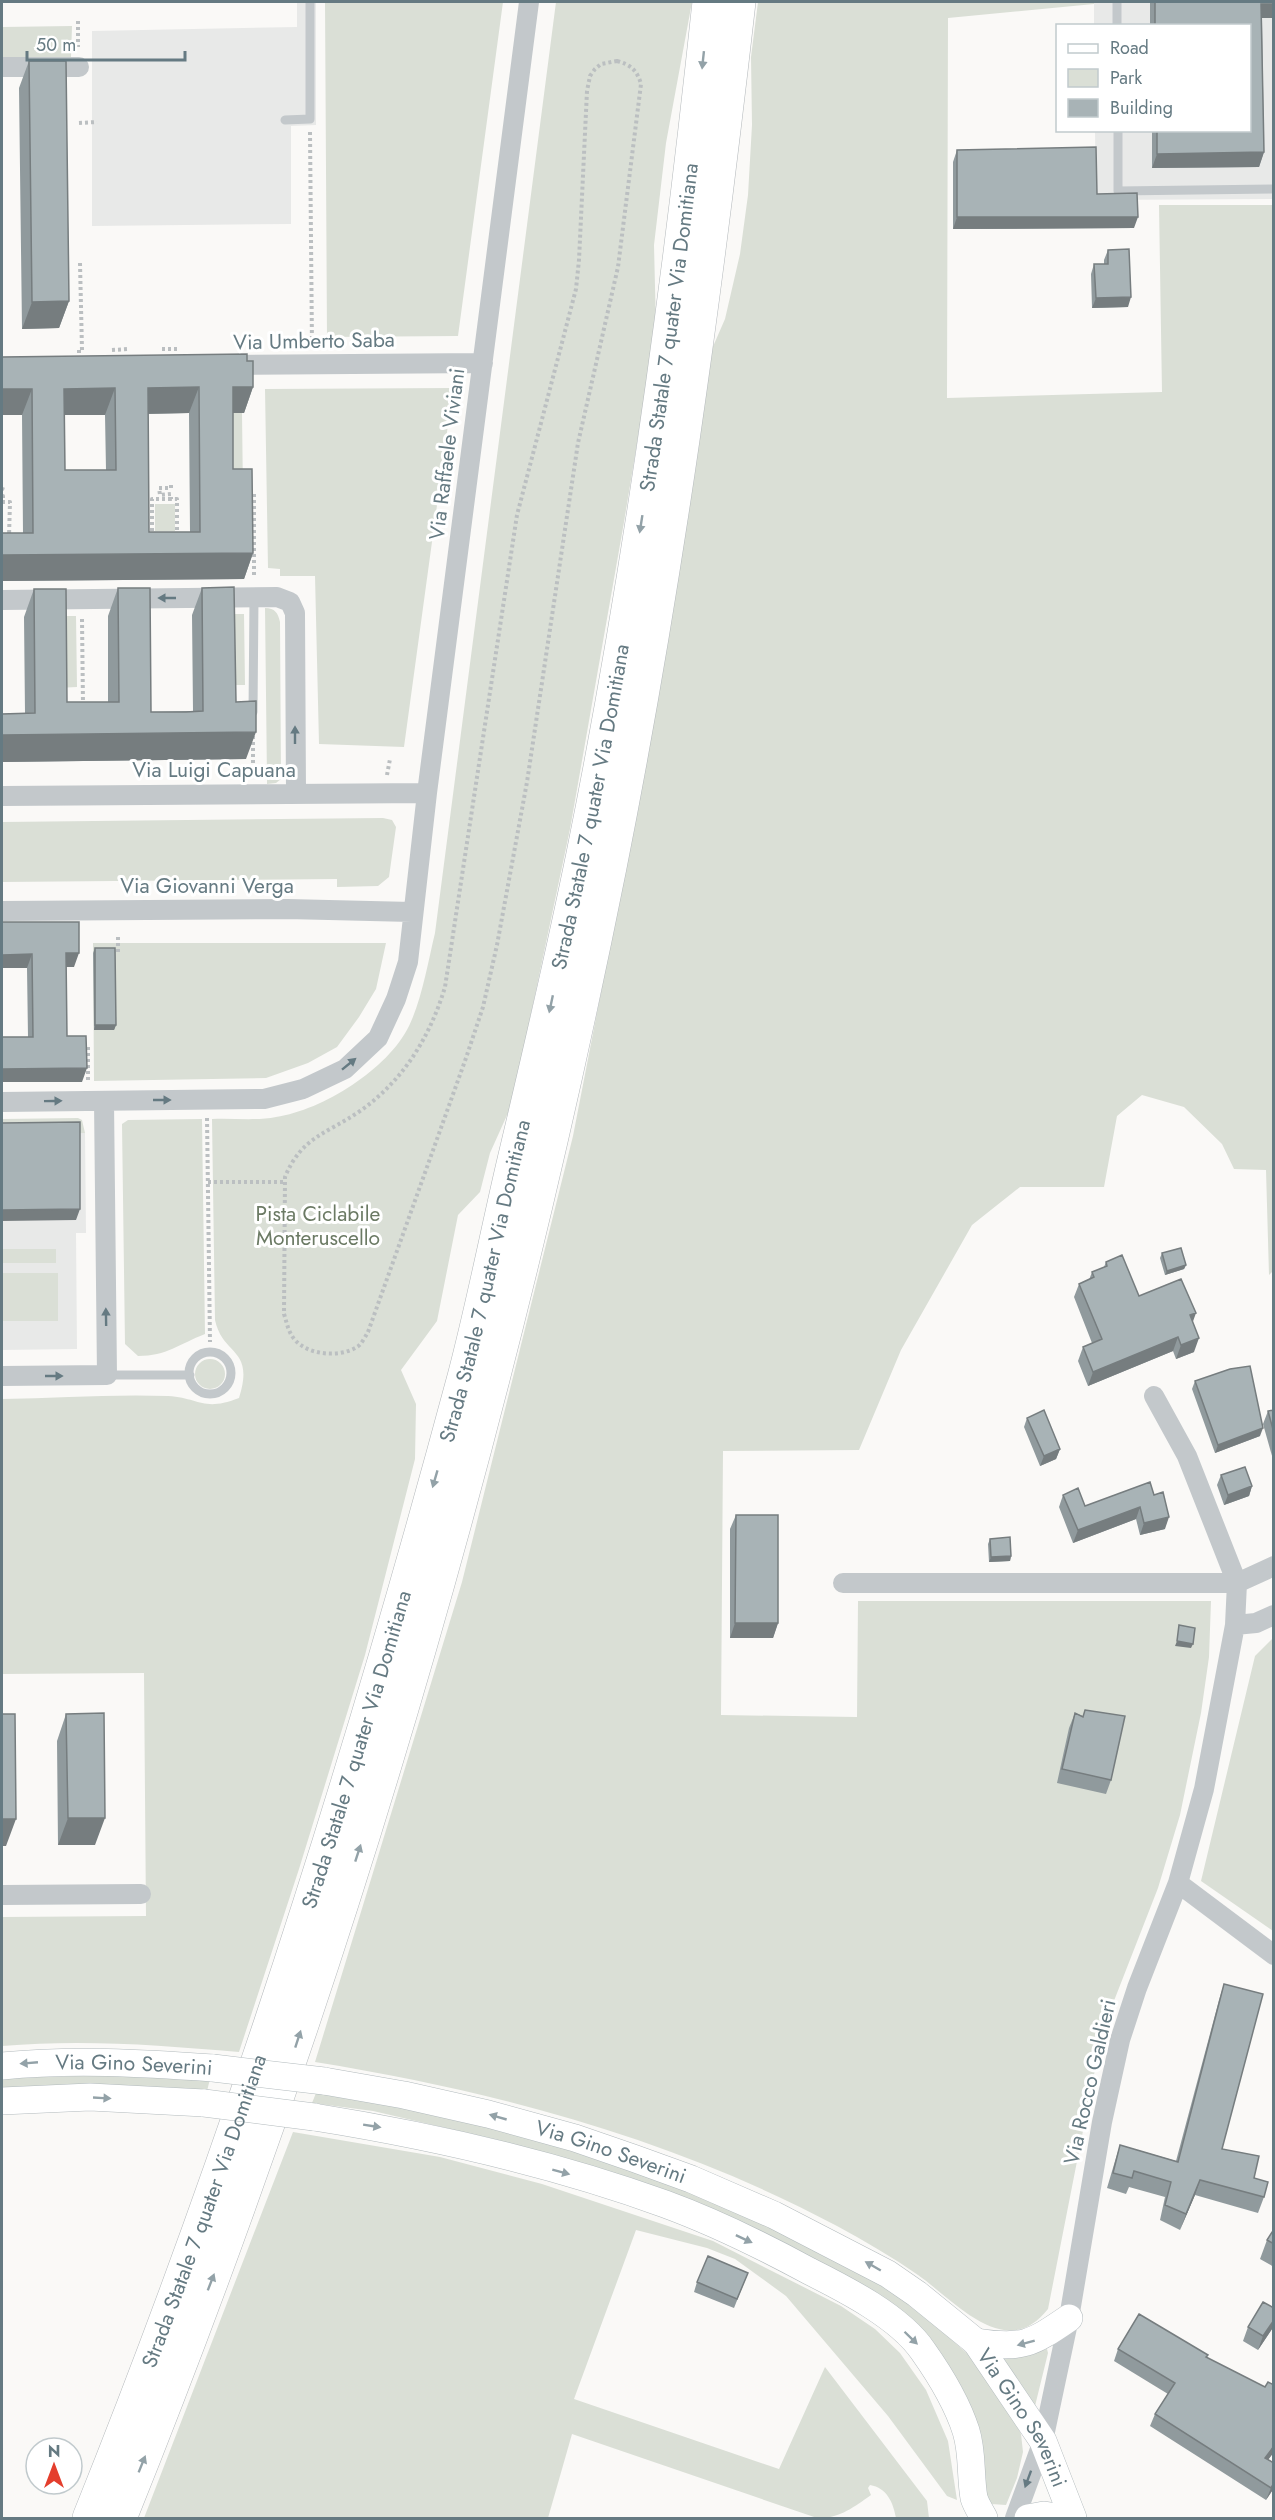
<svg xmlns="http://www.w3.org/2000/svg" width="1275" height="2520" viewBox="0 0 1275 2520" font-family="Jost,sans-serif">
	<rect width="100%" height="100%" fill="#faf9f7"/>
	<path fill="#e8e9e8" d="M297,2H316V125L291,126V224L92,226V31L297,27Z
		M1094,2H1273V199L1096,200L1095,131L1250,130V26L1094,25Z
		M85,1133L86,1233H76L77,1349L2,1350V1134Z"/>
	<path fill="#dadfd6" d="M325,2H503L458,336L327,337Z
		M556,2H692L666,143L654,245L656,328L624,522L570,829L512,1104L490,1153L480,1192L458,1215L437,1321L401,1370L416,1404L415,1459L365,1655L299,1869L239,2052C160,2045 81,2039 2,2046V1917L146,1916L144,1673L2,1674V1399C57,1398 113,1394 168,1396C200,1398 203,1412 239,1398C255,1347 223,1357 215,1320L212,1119C233,1118 256,1121 276,1117C323,1110 388,1069 409,1026C422,999 428,962 435,933Z
		M758,2H1094V4L948,18L947,398L1162,392L1159,205H1273V1271L1269,1275L1266,1170L1234,1169L1222,1144L1184,1107L1142,1095L1117,1116L1104,1187H1020L972,1225L901,1350L859,1450L723,1451L721,1715L857,1717L858,1601H1211L1209,1657L1201,1713L1180,1815L1158,1888L1103,2029L1048,2309C1006,2363 955,2301 918,2275C892,2257 865,2241 837,2226C674,2139 495,2091 315,2062L462,1582L573,1136L653,725L708,358L725,319L740,254L748,195L752,125L751,57Z
		M72,26L71,57L2,58V27Z
		M453,388L404,747L319,744L315,576H280V569L268,568L265,389Z
		M223,413H242L243,495H224Z
		M155,504H175V531H155Z
		M265,608C275,608 278,613 280,622L281,779L276,783L267,784V780Z
		M224,614H244L245,685H225Z
		M56,616H76L77,687L57,688Z
		M383,818L392,820L396,827L389,877L378,886L337,887V879L2,882V822Z
		M93,943H386L376,989L359,1017L337,1047L308,1063L266,1078L94,1081Z
		M78,1118L82,1120L85,1133L2,1134V1119Z
		M202,1119L205,1334C179,1344 167,1356 138,1356L125,1344L122,1124L128,1120Z
		M2,1249H56V1263H2Z
		M2,1273H58V1321H2Z
		M195 1374a15 15 0 1 1 30 0a15 15 0 1 1-30 0Z
		M1273,1638V1931L1201,1881L1255,1656Z
		M112,2075L210,2079L207,2091L2,2090V2078Z
		M316,2093L368,2099L490,2125L570,2148L691,2189L854,2267L909,2302L970,2356L1011,2414L1021,2434L1023,2452L1017,2478L1006,2505L991,2504L895,2307L502,2141L373,2111L312,2103Z
		M293,2132L440,2157L542,2184L713,2241L841,2306L875,2329L900,2353L926,2390L948,2441L957,2500L947,2496L888,2416L786,2296L735,2259L707,2248L636,2230L574,2399L779,2469L825,2367L927,2501L929,2518H896C893,2502 887,2488 870,2485L868,2488L871,2495C854,2507 839,2519 817,2518L572,2434L548,2518H144Z
		M1047,2349L1048,2353L1035,2406L1004,2359Z"/>
	<g fill="none" stroke-linecap="round" stroke-linejoin="round">
		<g stroke="#b3bbbe" stroke-width="28">
			<g id="secondary">
				<path id="s1" d="M2,2066C72,2059 142,2063 213,2068"/>
				<path id="s2" d="M324,2081L404,2095L488,2114L575,2138L633,2158L691,2179L774,2215L888,2274L917,2294L976,2342L1043,2441L1073,2518"/>
				<path d="M2,2101L90,2097L204,2103"/>
				<path d="M314,2117C433,2136 552,2163 665,2204C714,2222 763,2246 809,2271C845,2289 900,2317 923,2351C940,2375 957,2403 966,2431C973,2453 970,2476 974,2498C976,2505 981,2512 984,2518"/>
				<path d="M976,2342C1023,2349 1031,2344 1069,2318"/>
				<path d="M1028,2518L1044,2515L1062,2518"/>
			</g>
		</g>
		<g stroke="#b4b9bc" stroke-width="34">
			<g id="highway">
				<path id="s3" d="M89,2518C239,2146 360,1764 464,1377C483,1305 497,1232 514,1160C538,1059 562,957 583,854C640,573 679,287 709,2"/>
				<path d="M120,2518C335,1985 497,1430 610,867C667,581 706,292 739,2"/>
			</g>
		</g>
		<path stroke="#bbbfc1" stroke-width="4" stroke-dasharray="3 3" stroke-linecap="butt" d="M78,21V47
			M617,61C631,65 637,70 641,84L618,267L578,443L527,782L497,945L483,1007L466,1058L368,1332C365,1337 361,1345 357,1347C339,1358 308,1355 295,1340C288,1332 287,1323 284,1314L285,1177C302,1136 327,1134 360,1111C403,1081 430,1037 445,987L517,515L576,289L579,260L587,91L590,76L595,69L601,64Z
			M79,123L97,122
			M310,132L312,346
			M80,263L82,350
			M357,337V346
			M162,349H177
			M79,350V361
			M112,350L129,349
			M171,485V488H159L160,495L171,494V499H177V534H175
			M2,490L3,487
			M254,494V577
			M2,496H3V502H10L9,536
			M155,534H152V499H171
			M82,619L83,704
			M253,736V777
			M387,775L390,759
			M118,937V953
			M88,1047V1081
			M207,1118L210,1342
			M208,1182H285"/>
		<path stroke="#c3c8cb" stroke-width="9" d="M1117,2V26
			M285,120L310,119V2
			M1118,130V191L1274,189
			M253,712L254,598
			M189 1373a21 21 0 1 1 42 0a21 21 0 1 1-42 0Z
			M107,1375H190"/>
		<path stroke="#c3c8cb" stroke-width="20" d="M2,67H79
			M227,365L483,363
			M2,600L277,597L290,602L295,613L296,793
			M2,796L427,793
			M2,911L287,909L412,912
			M2,1102L264,1099L303,1089L345,1069L378,1038L396,999L408,962L427,793L529,2
			M2,1376L107,1375L104,1101
			M843,1583H1237L1187,1456L1154,1396
			M1235,1625L1256,1623L1274,1615
			M1178,1883L1274,1955
			M2,1895L141,1894
			M1015,2518L1043,2441L1069,2318L1102,2122L1120,2040L1137,1988L1178,1883L1204,1789L1235,1625L1237,1583L1274,1566"/>
		<use href="#secondary" stroke="#fff" stroke-width="27"/>
		<use href="#highway" stroke="#fff" stroke-width="33"/>
		<g stroke="#b3bbbe" stroke-width="28" stroke-linecap="butt">
			<path id="secondary-bridge" d="M213,2068L324,2081
				M204,2103L314,2117"/>
		</g>
		<use href="#secondary-bridge" stroke="#fff" stroke-width="27"/>
	</g>
	<path fill="#909a9d" fill-rule="evenodd" d="M1150,2H1274V18H1262L1264,152L1259,167L1152,168V130H1250V26H1150Z
		M29,61L69,301L59,328L22,329L19,88Z
		M957,150L1097,194L1134,228L953,229V162Z
		M1108,250L1128,307L1092,308L1091,274L1094,264H1104V260Z
		M2,357L247,361L253,387L244,413H233V469L253,553L244,579L2,581V533H23L22,415ZM189,413L190,532H149L148,414ZM65,415H105L106,470H65Z
		M118,588L151,712L193,711L192,615L202,588L236,702L246,759L2,762V714L25,713L24,617L34,589L67,702H108V616Z
		M2,922L74,967H66L67,1036L82,1082H2V1037H28L27,968H2Z
		M95,948L116,1025L114,1030H94L93,953Z
		M1162,1253L1186,1265L1184,1269L1165,1275L1160,1258Z
		M1106,1262L1139,1296L1192,1322L1194,1352L1176,1359L1173,1351L1088,1386L1078,1361L1083,1347L1092,1343L1074,1297L1079,1284L1089,1280L1092,1272L1104,1267Z
		M1195,1381L1260,1436L1215,1453L1192,1389Z
		M1274,1410V1463L1263,1424L1268,1411Z
		M1027,1418L1060,1449L1056,1459L1040,1466L1024,1427Z
		M1221,1475L1252,1486L1249,1496L1224,1505L1217,1485Z
		M1150,1482L1165,1529L1140,1535L1136,1519L1073,1543L1059,1507L1063,1495L1085,1506Z
		M736,1515L778,1623L773,1638H730V1529Z
		M990,1539L1011,1556L1010,1561L989,1562L988,1544Z
		M1085,1710L1111,1780L1106,1794L1057,1783L1069,1728L1075,1713L1083,1716Z
		M66,1714L95,1845H58L57,1741Z
		M1224,1984L1222,2149L1254,2178L1264,2197L1258,2213L1195,2195L1180,2230L1160,2220L1165,2197L1129,2187L1126,2194L1107,2188L1115,2161L1120,2145L1176,2161L1219,2000Z
		M1274,2229V2267L1260,2259L1267,2240Z
		M748,2273L734,2308L694,2292L697,2282Z
		M1274,2308V2326L1258,2350L1243,2341L1248,2327Z
		M1118,2349L1208,2355L1207,2358L1265,2387L1274,2385V2452L1268,2460L1274,2463V2488L1266,2500L1150,2426L1155,2414L1168,2394L1114,2361Z"/>
	<path fill="#767d7f" d="M1261,4H1274V18H1256Z
		M1264,152L1259,167L1152,168L1157,154Z
		M957,217H1138L1134,228L953,229Z
		M1131,297L1128,307L1092,308L1096,298Z
		M69,301L59,328L22,329L32,302Z
		M199,387L189,413L138,414L148,388Z
		M233,387H253L244,413H223Z
		M115,388L105,415H55L64,389Z
		M2,389H32L22,415H2Z
		M253,553L244,579L2,581V555Z
		M256,732L246,759L2,762V735Z
		M66,953H79L74,967H61Z
		M32,954L27,968H2V955Z
		M95,1025H116L114,1030H94Z
		M87,1068L82,1082H2V1069Z
		M80,1209L76,1220L2,1221V1210Z
		M1186,1265L1184,1269L1165,1275L1167,1271Z
		M1196,1313L1191,1327L1190,1315Z
		M1178,1337L1173,1351L1088,1386L1093,1372Z
		M1199,1338L1194,1352L1176,1359L1181,1345Z
		M1263,1428L1260,1436L1215,1453L1218,1445Z
		M1060,1449L1056,1459L1040,1466L1044,1456Z
		M1252,1486L1249,1496L1224,1505L1228,1495Z
		M1140,1507L1136,1519L1073,1543L1078,1530Z
		M1169,1517L1165,1529L1140,1535L1144,1523Z
		M1011,1556L1010,1561L989,1562L991,1557Z
		M735,1623H778L773,1638H730Z
		M1177,1641L1193,1644L1191,1648L1175,1646Z
		M68,1818H105L95,1845H58Z
		M2,1819H16L6,1846H2Z
		M1200,2180L1195,2195L1180,2230L1186,2214Z
		M1274,2320V2326L1258,2350L1263,2336Z
		M1274,2446V2452L1260,2470L1265,2458Z
		M1274,2483V2488L1266,2500L1271,2488Z"/>
	<path fill="#a8b3b6" stroke="#767d7f" stroke-width="1.5" fill-rule="evenodd" d="M1155,2H1274V4H1261L1264,152L1157,154V130H1250V26H1155Z
		M29,61H66L69,301L32,302Z
		M1096,147L1097,194L1137,193L1138,217H957V150Z
		M1129,249L1131,297L1096,298L1094,264H1108V250Z
		M247,354V361H253V387H233V469H252L253,553L2,555V533H33L32,389H2V357ZM199,387L200,532H149L148,388ZM115,388L116,470H65L64,389Z
		M234,587L236,702L256,701V732L2,735V714L35,713L34,589H66L67,702H119L118,588H150L151,712H186L203,711L202,588Z
		M2,922H79V953H66L67,1036H86L87,1068L2,1069V1037H33L32,954L2,955Z
		M95,948H115L116,1025H95Z
		M80,1122V1209L2,1210V1123Z
		M1181,1248L1186,1265L1167,1271L1162,1253Z
		M1122,1255L1139,1296L1181,1279L1196,1313L1190,1315L1199,1338L1181,1345L1178,1337L1093,1372L1083,1347L1102,1339L1079,1284L1094,1277L1092,1272L1107,1266L1106,1262Z
		M1250,1366L1263,1428L1218,1445L1195,1381L1230,1369Z
		M1044,1410L1060,1449L1044,1456L1027,1418Z
		M1274,1410V1433L1268,1411Z
		M1245,1467L1252,1486L1228,1495L1221,1475Z
		M1150,1482L1154,1495L1163,1492L1169,1517L1144,1523L1140,1507L1078,1530L1063,1495L1078,1488L1085,1506Z
		M736,1515H778V1623H735Z
		M1010,1537L1011,1556L991,1557L990,1539Z
		M1179,1625L1195,1628L1193,1644L1177,1641Z
		M1085,1710L1125,1716L1111,1780L1062,1769L1075,1713L1083,1717Z
		M104,1713L105,1818H68L66,1714Z
		M2,1714H15L16,1819H2Z
		M1224,1984L1263,1994L1222,2149L1259,2156L1254,2178L1268,2182L1264,2197L1200,2180L1186,2214L1165,2205L1171,2182L1134,2171L1132,2178L1113,2173L1120,2145L1178,2162Z
		M1274,2229V2244L1267,2240Z
		M708,2256L748,2273L737,2299L697,2282Z
		M1263,2302L1274,2308V2320L1263,2336L1248,2327Z
		M1139,2314L1208,2355L1206,2357L1265,2387L1268,2382L1274,2385V2446L1265,2458L1274,2463V2483L1271,2488L1155,2414L1175,2383L1118,2349Z"/>
	<defs><path id="oneway-solid" d="M-6-.8H1V-3.2L6.5 0L1 3.2V.8H-6Z" transform="scale(1.5)"/></defs>
	<g fill="#93a2a8">
		<use href="#oneway-solid" transform="translate(703 60) rotate(96)"/>
		<use href="#oneway-solid" transform="translate(641 524) rotate(99)"/>
		<use href="#oneway-solid" transform="translate(551 1004) rotate(102)"/>
		<use href="#oneway-solid" transform="translate(435 1479) rotate(106)"/>
		<use href="#oneway-solid" transform="translate(358 1853) rotate(-72)"/>
		<use href="#oneway-solid" transform="translate(298 2039) rotate(-72)"/>
		<use href="#oneway-solid" transform="translate(29 2063) rotate(175)"/>
		<use href="#oneway-solid" transform="translate(102 2098) rotate(3)"/>
		<use href="#oneway-solid" transform="translate(498 2117) rotate(-164)"/>
		<use href="#oneway-solid" transform="translate(372 2126) rotate(9)"/>
		<use href="#oneway-solid" transform="translate(561 2172) rotate(15)"/>
		<use href="#oneway-solid" transform="translate(744 2239) rotate(25)"/>
		<use href="#oneway-solid" transform="translate(873 2266) rotate(-150)"/>
		<use href="#oneway-solid" transform="translate(211 2282) rotate(-69)"/>
		<use href="#oneway-solid" transform="translate(911 2338) rotate(44)"/>
		<use href="#oneway-solid" transform="translate(1026 2343) rotate(165)"/>
		<use href="#oneway-solid" transform="translate(142 2464) rotate(-68)"/>
	</g>
	<g fill="#657a82">
		<use href="#oneway-solid" transform="translate(167 598) rotate(180)"/>
		<use href="#oneway-solid" transform="translate(295 735) rotate(-90)"/>
		<use href="#oneway-solid" transform="translate(349 1064) rotate(-39)"/>
		<use href="#oneway-solid" transform="translate(162 1100)"/>
		<use href="#oneway-solid" transform="translate(53 1101) rotate(-1)"/>
		<use href="#oneway-solid" transform="translate(106 1317) rotate(-91)"/>
		<use href="#oneway-solid" transform="translate(54 1376)"/>
		<use href="#oneway-solid" transform="translate(1028 2479) rotate(110)"/>
	</g>
	<g text-anchor="middle" dominant-baseline="central" stroke-width="6" stroke-linejoin="round" paint-order="stroke">
		<g font-size="21" fill="#657a82" stroke="#fff">
			<text stroke="none"><textPath href="#s3" startOffset="2272">Strada Statale 7 quater Via Domitiana</textPath></text>
			<text transform="translate(314 341) rotate(-1)">Via Umberto Saba</text>
			<text transform="translate(447 454) rotate(-83)">Via Raffaele Viviani</text>
			<text x="214" y="770">Via Luigi Capuana</text>
			<text stroke="none"><textPath href="#s3" startOffset="1786">Strada Statale 7 quater Via Domitiana</textPath></text>
			<text x="207" y="886">Via Giovanni Verga</text>
			<text stroke="none"><textPath href="#s3" startOffset="1300">Strada Statale 7 quater Via Domitiana</textPath></text>
			<text stroke="none"><textPath href="#s3" startOffset="814">Strada Statale 7 quater Via Domitiana</textPath></text>
			<text stroke="none"><textPath href="#s1" startOffset="132">Via Gino Severini</textPath></text>
			<text transform="translate(1090 2082) rotate(-77)">Via Rocco Galdieri</text>
			<text stroke="none"><textPath href="#s2" startOffset="296">Via Gino Severini</textPath></text>
			<text stroke="none"><textPath href="#s3" startOffset="328">Strada Statale 7 quater Via Domitiana</textPath></text>
			<text stroke="none"><textPath href="#s2" startOffset="800">Via Gino Severini</textPath></text>
		</g>
		<g font-size="21" fill="#6b7a64" stroke="#fff">
			<text x="318" y="1214">Pista Ciclabile<tspan x="318" dy="24">Monteruscello</tspan></text>
		</g>
	</g>
	<rect width="1275" height="2520" fill="none" stroke="#657a82" stroke-width="6"/>
	<rect x="1056" y="24" width="195" height="108" fill="#ffffff" stroke="#c1cacd" stroke-width="1.5"/>
	<rect x="1068" y="44" width="30" height="9" fill="#ffffff" stroke="#c1cacd" stroke-width="1.5"/>
	<text x="1110" y="54" font-size="18" fill="#657a82">Road</text>
	<rect x="1068" y="69" width="30" height="18" fill="#dadfd6" stroke="#c1cacd" stroke-width="1.5"/>
	<text x="1110" y="84" font-size="18" fill="#657a82">Park</text>
	<rect x="1068" y="99" width="30" height="18" fill="#a8b3b6" stroke="#c1cacd" stroke-width="1.5"/>
	<text x="1110" y="114" font-size="18" fill="#657a82">Building</text>
	<g transform="translate(54 2466)"><circle r="28" fill="#ffffff" stroke="#c1cacd" stroke-width="1.5"/>
	<path d="M0-4.5L10 22L0 15L-10 22Z" fill="#e43e2d"/>
	<text y="-9" font-size="16" font-weight="bold" text-anchor="middle" fill="#657a82">N</text>
	</g>
	<path d="M27 51v9h158v-9" fill="none" stroke="#657a82" stroke-width="3"/>
	<text x="36" y="51" font-size="18" fill="#657a82" stroke="#ffffff" stroke-width="4.5" paint-order="stroke">50 m</text>
</svg>
